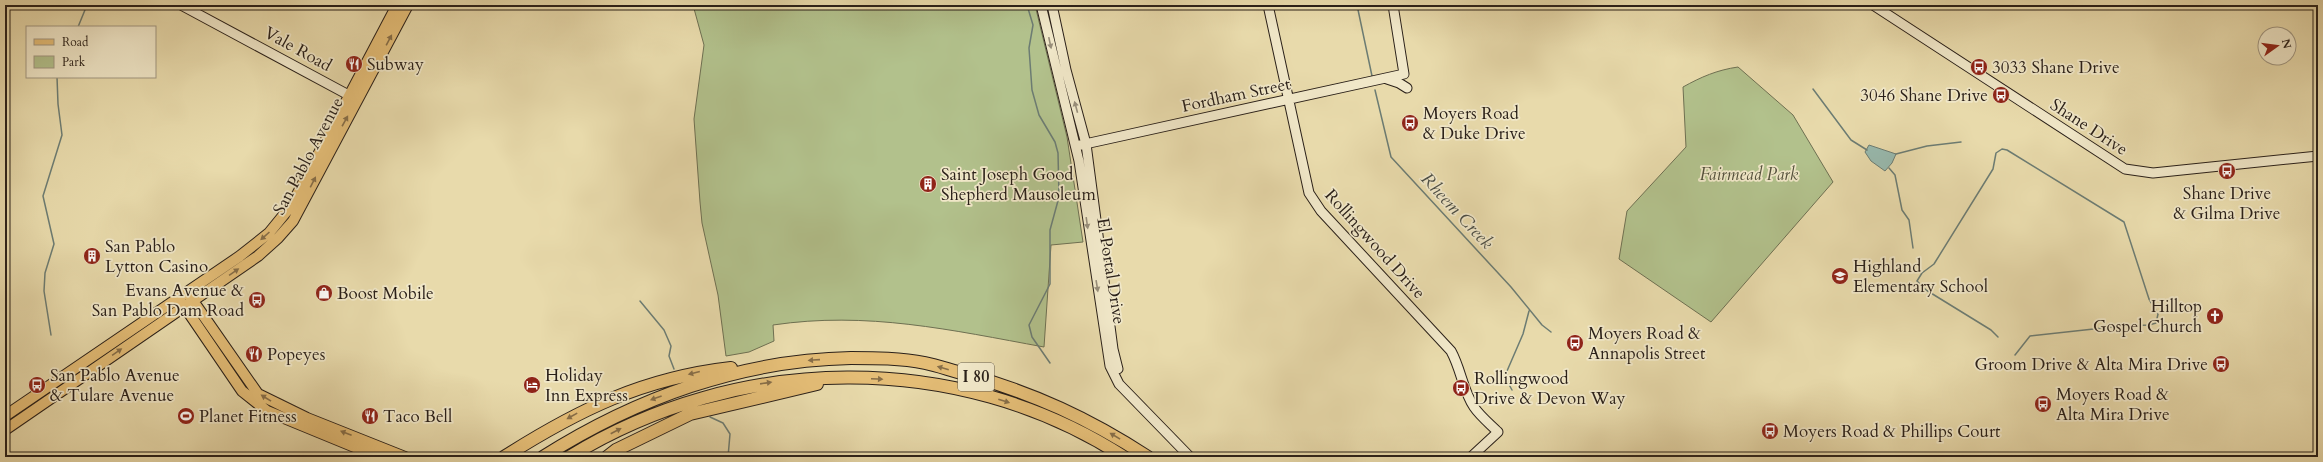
<svg xmlns="http://www.w3.org/2000/svg" width="2323" height="462" viewBox="0 0 2323 462" font-family="Cardo,serif">
	<rect width="100%" height="100%" fill="#e8daab"/>
	<filter id="stains"><feTurbulence type="fractalNoise" baseFrequency=".005" numOctaves="4"/><feColorMatrix values="0 0 0 0 .2 0 0 0 0 .09 0 0 0 0 .02 0 0 0 .5 -.17"/></filter>
	<radialGradient id="worn" r=".72"><stop offset=".6" stop-color="#630" stop-opacity="0"/><stop offset="1" stop-color="#630" stop-opacity=".3"/></radialGradient>
	<path fill="#b2c18c" stroke="#6e7052" d="M693,5H1035L1067,137L1083,242L1051,245L1044,347C951,330 867,311 773,325L774,341L749,352L726,356L718,295L702,223L700,202L694,119L704,45Z
		M1738,67L1793,115L1833,182L1711,322L1619,259L1627,211L1686,147L1683,87C1701,77 1717,70 1738,67Z"/>
	<path fill="#98baaf" stroke="#6c7c73" d="M1869,145L1896,154L1892,163L1885,171L1871,161L1865,152Z"/>
	<g fill="none" stroke-linecap="round" stroke-linejoin="round">
		<path stroke="#6c7c73" stroke-width="1.5" d="M1027,5L1033,25L1029,48L1032,90L1039,115L1055,142L1058,153L1059,197L1050,230V284L1029,325L1032,337L1050,363
			M1357,5L1372,76
			M78,27L87,5
			M1813,89L1851,140L1867,150
			M1375,90L1391,157L1511,287L1542,325L1551,332
			M1896,154L1927,146L1961,142
			M1889,168L1895,175L1902,210L1909,220L1913,248
			M640,301L664,330L671,346L669,356L674,369
			M51,335L44,291L45,273L54,244L43,196L62,135L58,104L57,77
			M1998,337L1991,330L1926,290L1917,281L1922,273L1934,264L1993,169L1996,153L2002,149L2007,150L2124,222L2149,299L2158,314L2156,323L2149,325L2121,326L2030,336L2015,355
			M1512,390L1507,381V371L1523,334L1529,311
			M710,417L723,423L730,434L728,457"/>
		<g stroke="#2a2019" stroke-width="11">
			<path id="secondary" d="M181,5L356,99
				M1041,5L1079,161L1110,366L1119,384L1190,457
				M1052,5L1066,70L1086,144L1113,349L1118,369
				M1268,5L1309,193L1321,211L1451,351C1461,369 1463,391 1474,407C1480,416 1490,424 1498,432L1471,457
				M1873,5L2125,169L2153,173L2318,156
				M1387,79L1399,83L1407,88
				M1076,146L1404,74L1393,5"/>
		</g>
		<g stroke="#2a2019" stroke-width="12">
			<path id="primary" d="M189,295L258,394L307,418L405,457
				M180,300L242,391L267,411L379,457
				M5,416L240,256L269,233L291,206L397,5
				M5,430L258,256L278,238L293,221L408,5"/>
		</g>
		<g stroke="#2a2019" stroke-width="14">
			<path id="highway" d="M504,457C578,410 643,378 731,368
				M543,457C636,398 741,360 851,358C875,358 901,358 925,363C939,366 953,371 966,374C1035,394 1088,418 1148,457
				M569,457C738,353 957,349 1124,457
				M607,457L616,450L690,414L817,384"/>
		</g>
		<use href="#secondary" stroke="#f0e7c8" stroke-width="9"/>
		<use href="#primary" stroke="#e4bd76" stroke-width="10"/>
		<use href="#highway" stroke="#e4bd76" stroke-width="12"/>
	</g>
	<defs><path id="oneway-solid" d="M-6-.8H1V-3.2L6.5 0L1 3.2V.8H-6Z"/></defs>
	<g fill="#876e48">
		<use href="#oneway-solid" transform="translate(389 40) rotate(-62)"/>
		<use href="#oneway-solid" transform="translate(345 121) rotate(-61)"/>
		<use href="#oneway-solid" transform="translate(313 182) rotate(-63)"/>
		<use href="#oneway-solid" transform="translate(265 236) rotate(138)"/>
		<use href="#oneway-solid" transform="translate(234 272) rotate(-35)"/>
		<use href="#oneway-solid" transform="translate(117 352) rotate(-35)"/>
		<use href="#oneway-solid" transform="translate(814 360) rotate(176)"/>
		<use href="#oneway-solid" transform="translate(943 368) rotate(-164)"/>
		<use href="#oneway-solid" transform="translate(694 373) rotate(166)"/>
		<use href="#oneway-solid" transform="translate(877 379) rotate(3)"/>
		<use href="#oneway-solid" transform="translate(766 383) rotate(-8)"/>
		<use href="#oneway-solid" transform="translate(266 398) rotate(-148)"/>
		<use href="#oneway-solid" transform="translate(656 398) rotate(160)"/>
		<use href="#oneway-solid" transform="translate(1004 401) rotate(18)"/>
		<use href="#oneway-solid" transform="translate(572 416) rotate(151)"/>
		<use href="#oneway-solid" transform="translate(616 431) rotate(-28)"/>
		<use href="#oneway-solid" transform="translate(346 433) rotate(-159)"/>
		<use href="#oneway-solid" transform="translate(1115 436) rotate(-149)"/>
	</g>
	<g fill="#978d79">
		<use href="#oneway-solid" transform="translate(1050 43) rotate(78)"/>
		<use href="#oneway-solid" transform="translate(1076 107) rotate(-105)"/>
		<use href="#oneway-solid" transform="translate(1087 223) rotate(82)"/>
		<use href="#oneway-solid" transform="translate(1097 286) rotate(81)"/>
	</g>
	<defs>
		<g id="restaurant-disc" transform="scale(0.9)"><circle r="9.5" fill="#8f2418" stroke="#f0e7c8"/><path d="M-5-6h1v4h1v-4h1v4h1v-4h1v5L-1.5 .5V6h-2V.5L-5-1ZM5-6V6H3V1.5H1.5Q1.5-4 5-6Z" fill="#fff"/></g>
		<g id="bus-disc" transform="scale(0.9)"><circle r="9.5" fill="#8f2418" stroke="#f0e7c8"/><path d="M-5-6H5V4H4V6H2V4H-2V6H-4V4H-5ZM-3.5-4V0h7V-4ZM-3.5 1.2v1.5H-2V1.2ZM2 1.2v1.5H3.5V1.2Z" fill="#fff"/></g>
		<g id="building-disc" transform="scale(0.9)"><circle r="9.5" fill="#8f2418" stroke="#f0e7c8"/><path d="M-4-6H4V6H1V3H-1V6H-4ZM-2.5-4.3h1.7v1.8h-1.7ZM.8-4.3h1.7v1.8H.8ZM-2.5-1h1.7V.8h-1.7ZM.8-1h1.7V.8H.8Z" fill="#fff"/></g>
		<g id="school-disc" transform="scale(0.9)"><circle r="9.5" fill="#8f2418" stroke="#f0e7c8"/><path d="M0-5L7-2L0 1L-7-2ZM-4 1L0 2.5L4 1V4Q0 6-4 4Z" fill="#fff"/></g>
		<g id="shop-disc" transform="scale(0.9)"><circle r="9.5" fill="#8f2418" stroke="#f0e7c8"/><path d="M-5-2.5h2.3a2.7 3.5 0 0 1 5.4 0H5L5.5 6h-11ZM-1.5-2.5h3a1.5 2.3 0 0 0-3 0Z" fill="#fff"/></g>
		<g id="church-disc" transform="scale(0.9)"><circle r="9.5" fill="#8f2418" stroke="#f0e7c8"/><path d="M-1.2-6h2.4v3.5h3.3v2.4h-3.3V6h-2.4V-.1h-3.3v-2.4h3.3Z" fill="#fff"/></g>
		<g id="hotel-disc" transform="scale(0.9)"><circle r="9.5" fill="#8f2418" stroke="#f0e7c8"/><path d="M-6-4.5h1.5V1H6V5H4.5V3h-9V5H-6ZM-4 0a1.8 1.8 0 1 1 3.6 0ZM.5 0V-2.5h3Q6-2.5 6 0Z" fill="#fff"/></g>
		<g id="stadium-disc" transform="scale(0.9)"><circle r="9.5" fill="#8f2418" stroke="#f0e7c8"/><path d="M0-5a6.5 5 0 1 0 0 10a6.5 5 0 1 0 0-10ZM-3.5-1.8h7v3.6h-7Z" fill="#fff"/></g>
	</defs>
	<g fill-rule="evenodd">
		<use href="#restaurant-disc" x="354" y="64"/>
		<use href="#bus-disc" x="1979" y="67"/>
		<use href="#bus-disc" x="2001" y="95"/>
		<use href="#bus-disc" x="1410" y="123"/>
		<use href="#bus-disc" x="2227" y="171"/>
		<use href="#building-disc" x="928" y="184"/>
		<use href="#building-disc" x="92" y="256"/>
		<use href="#school-disc" x="1840" y="276"/>
		<use href="#shop-disc" x="324" y="293"/>
		<use href="#bus-disc" x="257" y="300"/>
		<use href="#church-disc" x="2215" y="316"/>
		<use href="#bus-disc" x="1575" y="343"/>
		<use href="#restaurant-disc" x="254" y="354"/>
		<use href="#bus-disc" x="2221" y="364"/>
		<use href="#bus-disc" x="37" y="385"/>
		<use href="#hotel-disc" x="532" y="385"/>
		<use href="#bus-disc" x="1461" y="388"/>
		<use href="#bus-disc" x="2043" y="404"/>
		<use href="#stadium-disc" x="186" y="416"/>
		<use href="#restaurant-disc" x="370" y="416"/>
		<use href="#bus-disc" x="1770" y="431"/>
	</g>
	<g text-anchor="middle" dominant-baseline="central" stroke-width="3.5" stroke-linejoin="round" paint-order="stroke">
		<rect fill="#f0e7c8" stroke="#655c4e" stroke-width="1" x="958" y="363" width="36" height="28" rx="3"/>
		<g font-size="16" font-weight="bold" fill="#2a2019">
			<text x="976" y="377">I 80</text>
		</g>
		<g font-size="17" fill="#2a2019" stroke="#f0e7c8">
			<text transform="translate(298 49) rotate(29)">Vale Road</text>
			<text transform="translate(1236 95) rotate(-12)">Fordham Street</text>
			<text transform="translate(2089 127) rotate(33)">Shane Drive</text>
			<text transform="translate(308 156) rotate(-62)">San Pablo Avenue</text>
			<text transform="translate(1375 244) rotate(48)">Rollingwood Drive</text>
			<text transform="translate(1111 271) rotate(81)">El Portal Drive</text>
		</g>
		<g font-size="17" fill="#2a2019" stroke="#f0e7c8" text-anchor="start">
			<text x="367" y="64">Subway</text>
			<text x="1992" y="67">3033 Shane Drive</text>
			<text x="1988" y="95" text-anchor="end">3046 Shane Drive</text>
			<text x="1423" y="113">Moyers Road<tspan x="1423" dy="20">&amp; Duke Drive</tspan></text>
			<text x="941" y="174">Saint Joseph Good<tspan x="941" dy="20">Shepherd Mausoleum</tspan></text>
			<text x="2227" y="193" text-anchor="middle">Shane Drive<tspan x="2227" dy="20">&amp; Gilma Drive</tspan></text>
			<text x="105" y="246">San Pablo<tspan x="105" dy="20">Lytton Casino</tspan></text>
			<text x="1853" y="266">Highland<tspan x="1853" dy="20">Elementary School</tspan></text>
			<text x="244" y="290" text-anchor="end">Evans Avenue &amp;<tspan x="244" dy="20">San Pablo Dam Road</tspan></text>
			<text x="337" y="293">Boost Mobile</text>
			<text x="2202" y="306" text-anchor="end">Hilltop<tspan x="2202" dy="20">Gospel Church</tspan></text>
			<text x="1588" y="333">Moyers Road &amp;<tspan x="1588" dy="20">Annapolis Street</tspan></text>
			<text x="267" y="354">Popeyes</text>
			<text x="2208" y="364" text-anchor="end">Groom Drive &amp; Alta Mira Drive</text>
			<text x="50" y="375">San Pablo Avenue<tspan x="50" dy="20">&amp; Tulare Avenue</tspan></text>
			<text x="545" y="375">Holiday<tspan x="545" dy="20">Inn Express</tspan></text>
			<text x="1474" y="378">Rollingwood<tspan x="1474" dy="20">Drive &amp; Devon Way</tspan></text>
			<text x="2056" y="394">Moyers Road &amp;<tspan x="2056" dy="20">Alta Mira Drive</tspan></text>
			<text x="199" y="416">Planet Fitness</text>
			<text x="383" y="416">Taco Bell</text>
			<text x="1783" y="431">Moyers Road &amp; Phillips Court</text>
		</g>
		<g font-size="17" font-style="italic" fill="#53503c" stroke="#f0e7c8">
			<text x="1749" y="174">Fairmead Park</text>
		</g>
		<g font-size="18" font-style="italic" fill="#4b4e46" stroke="#f0e7c8">
			<text transform="translate(1457 211) rotate(47)">Rheem Creek</text>
		</g>
	</g>
	<rect width="2323" height="462" fill="none" stroke="#e8daab" stroke-width="20"/>
	<rect x="6" y="6" width="2311" height="450" fill="none" stroke="#2a2019" stroke-width="2"/>
	<rect x="10" y="10" width="2303" height="442" fill="none" stroke="#2a2019"/>
	<rect x="26" y="26" width="130" height="52" fill="#f0e7c8" stroke="#a19782"/>
	<rect x="34" y="39" width="20" height="6" fill="#e4bd76" stroke="#a19782"/>
	<text x="62" y="46" font-size="12" fill="#2a2019">Road</text>
	<rect x="34" y="56" width="20" height="12" fill="#b2c18c" stroke="#a19782"/>
	<text x="62" y="66" font-size="12" fill="#2a2019">Park</text>
	<g transform="translate(2277 46) rotate(76)"><circle r="19" fill="#f0e7c8" stroke="#a19782"/>
	<path d="M0-3L7 15L0 10L-7 15Z" fill="#8f2418"/>
	<text y="-6" font-size="11" font-weight="bold" text-anchor="middle" fill="#2a2019">N</text>
	</g>
	<rect width="100%" height="100%" filter="url(#stains)"/>
	<rect width="100%" height="100%" fill="url(#worn)"/>
</svg>
